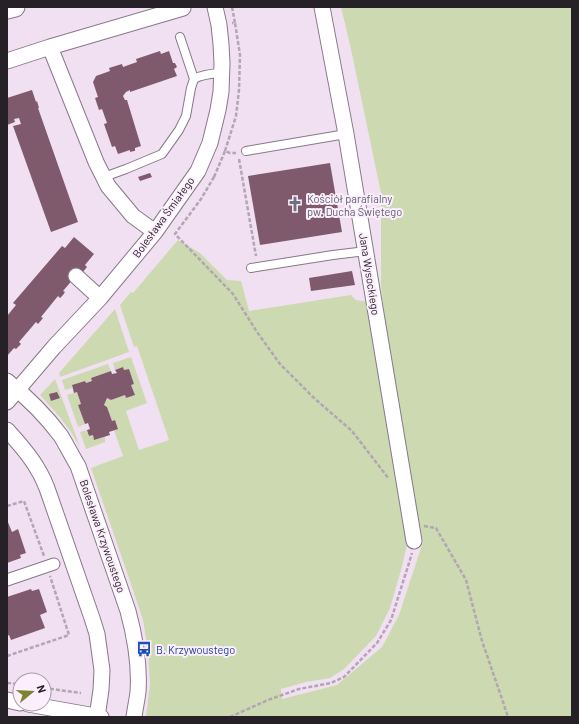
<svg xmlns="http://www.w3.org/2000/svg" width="579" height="724" viewBox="0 0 579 724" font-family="Barlow,sans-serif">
	<rect width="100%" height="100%" fill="#f1e0f2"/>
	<path fill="#ccd9b1" d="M341,7H572V717H146L150,684L148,650L143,620L132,587L91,468L123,456L114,430L118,428L115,420L112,421L107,407L104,405L107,398L111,400L125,395L126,398L135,395L131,385L134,384L129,369L124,370L123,367L115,370L113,363L131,357L147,403L126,411L139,450L169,440L137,346L134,347L120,305L131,292L133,293L178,240L200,253L227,280L241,281L249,311L351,295L356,300L368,302L408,541L401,570L390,608L376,636L344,669L330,678L306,682L281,689L282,699L337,685L382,647L399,615L423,542L394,388L381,287V193L351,49Z
		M115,309L129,352L60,377L59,373Z
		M108,364L111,371L91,378L92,381L86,383L85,381L72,385V388L65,390L62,380Z
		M55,379L80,447L71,432L59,416L40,395Z
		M77,392L81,404L78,405L85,424L78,427L67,395Z
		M87,430L89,436L93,435L94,440L105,436V442L86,449L80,432Z"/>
	<path fill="#7f596c" d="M160,51L161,54L169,51L173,63H175L177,67L174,69L177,76L130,92V90L126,92L123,96L125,100H127L141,146L135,148V151H134L130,152V150L118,154L115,146L112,147L104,124L107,123L102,109L99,110L95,98L98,97L93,82L96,76L110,71L109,68L122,64L123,67L137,62L136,59Z
		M32,90L36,102L37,101L39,108H38L78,222L51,232L13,126L21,124L19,118L14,119L15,122L7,125V98Z
		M330,163L342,232L260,245L248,176Z
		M150,173L152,177L140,181L138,177Z
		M74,237L94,254L85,265L87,267L82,273L80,271L63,291L65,292L63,295L60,298L58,296L41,317L43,318L38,324L36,322L19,342L21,344L16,349L14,348L7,356V316L16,305L13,303L62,246L65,248Z
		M352,271L355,285L311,291L309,278Z
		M123,367L124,370L129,369L134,384L131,385L135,395L126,398L125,395L111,400L107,398L104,405L107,407L112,421L115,420L118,429L109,432L110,435L94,440L93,435L89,436L87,430L90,429L88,423L85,424L78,405L81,404L77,392L74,393L72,385L85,381L86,383L92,381L91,378L111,371L112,374L117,373L115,370Z
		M57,392L60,398L51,401L49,394Z
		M7,520L12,532L18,529L26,553L20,555L21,558L7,563Z
		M31,589L32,591L39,589L47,612L40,615L45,628L11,640L9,635L7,636V597Z"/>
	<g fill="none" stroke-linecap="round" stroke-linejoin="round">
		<g stroke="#877888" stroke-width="10">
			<path id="service" d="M180,37L194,79
				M246,151L346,134
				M104,177L126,169L162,154L179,130L186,116L191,88L194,79C203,74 211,74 222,73
				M251,268L333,255L366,251"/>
		</g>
		<g stroke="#877888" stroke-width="13">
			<path id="pedestrian" d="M7,580L54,564"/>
		</g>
		<g stroke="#877888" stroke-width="17">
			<path id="minor" d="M322,7L346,134L414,541
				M50,47L183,8
				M7,61L50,47L96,162L108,186L133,216L155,232
				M76,276L100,298
				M7,381C27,397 46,416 61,436C67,446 72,456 78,466L128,611C135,637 140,664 138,692C137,700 135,709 134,717
				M7,402L54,347L100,298L155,232L198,171L210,143L218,110L221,92L222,63L221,44L219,25L215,7
				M7,430C18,442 29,454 37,468C42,476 46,485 49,494L92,618L97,634L102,670L101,690L97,717
				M7,700L20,703
				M28,704L101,717"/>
		</g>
		<g stroke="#877888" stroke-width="21">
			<path id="tertiary" d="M7,9L15,7"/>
		</g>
		<path stroke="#b3a5b4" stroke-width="2.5" stroke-dasharray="4 2" stroke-linecap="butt" d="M232,7L235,23H232
			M225,151L236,116L239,90L240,55L235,23
			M239,159L256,256
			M214,177L201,199L175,234L233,294L257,332L280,364L314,398L352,431L389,479
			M214,177L225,151L230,153H236
			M7,506L24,501L44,556
			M424,526L436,528L466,580L482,641L501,696L508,717
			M7,656L69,635L50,576
			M7,683L20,684
			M44,688L81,693
			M230,717L268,700L299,689L331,683L344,677L377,643L391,620L409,563L412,553"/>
		<use href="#service" stroke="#fff" stroke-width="8"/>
		<use href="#pedestrian" stroke="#fff" stroke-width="11"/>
		<use href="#minor" stroke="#fff" stroke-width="15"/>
		<use href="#tertiary" stroke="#fff" stroke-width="19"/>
	</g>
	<defs>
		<g id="church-bare" transform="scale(1.2)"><path d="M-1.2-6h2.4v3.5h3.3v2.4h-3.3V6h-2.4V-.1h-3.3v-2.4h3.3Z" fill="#6b7280" stroke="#fceefd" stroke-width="2.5" paint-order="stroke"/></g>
		<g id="bus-bare" transform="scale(1.2)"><path d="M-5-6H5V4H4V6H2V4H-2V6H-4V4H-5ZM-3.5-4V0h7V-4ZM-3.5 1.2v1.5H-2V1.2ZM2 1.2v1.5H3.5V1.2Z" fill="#1a4fb4" stroke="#fceefd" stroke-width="2.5" paint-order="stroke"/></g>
	</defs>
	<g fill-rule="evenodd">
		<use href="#church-bare" x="295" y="204"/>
		<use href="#bus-bare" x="144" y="649"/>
	</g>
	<g text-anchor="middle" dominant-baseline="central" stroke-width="4" stroke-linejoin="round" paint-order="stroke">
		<g font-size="11" fill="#5b616d" stroke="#fceefd" text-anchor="start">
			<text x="307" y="198">Kościół parafialny<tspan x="307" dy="13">pw. Ducha Świętego</tspan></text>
		</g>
		<g font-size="11" fill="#262027" stroke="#fceefd">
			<text transform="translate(163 217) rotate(-54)">Bolesława Śmiałego</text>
			<text transform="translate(370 274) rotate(81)">Jana Wysockiego</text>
			<text transform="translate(103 536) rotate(71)">Bolesława Krzywoustego</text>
		</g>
		<g font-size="11" fill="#164399" stroke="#fceefd" text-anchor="start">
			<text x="156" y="649">B. Krzywoustego</text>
		</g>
	</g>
	<rect width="579" height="724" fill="none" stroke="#262027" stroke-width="16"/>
	<g transform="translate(32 692) rotate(72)"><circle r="19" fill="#fceefd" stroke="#a69ca7"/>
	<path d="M0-3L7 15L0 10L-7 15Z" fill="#7b8430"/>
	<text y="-6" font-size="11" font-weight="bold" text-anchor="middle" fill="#262027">N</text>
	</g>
</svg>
